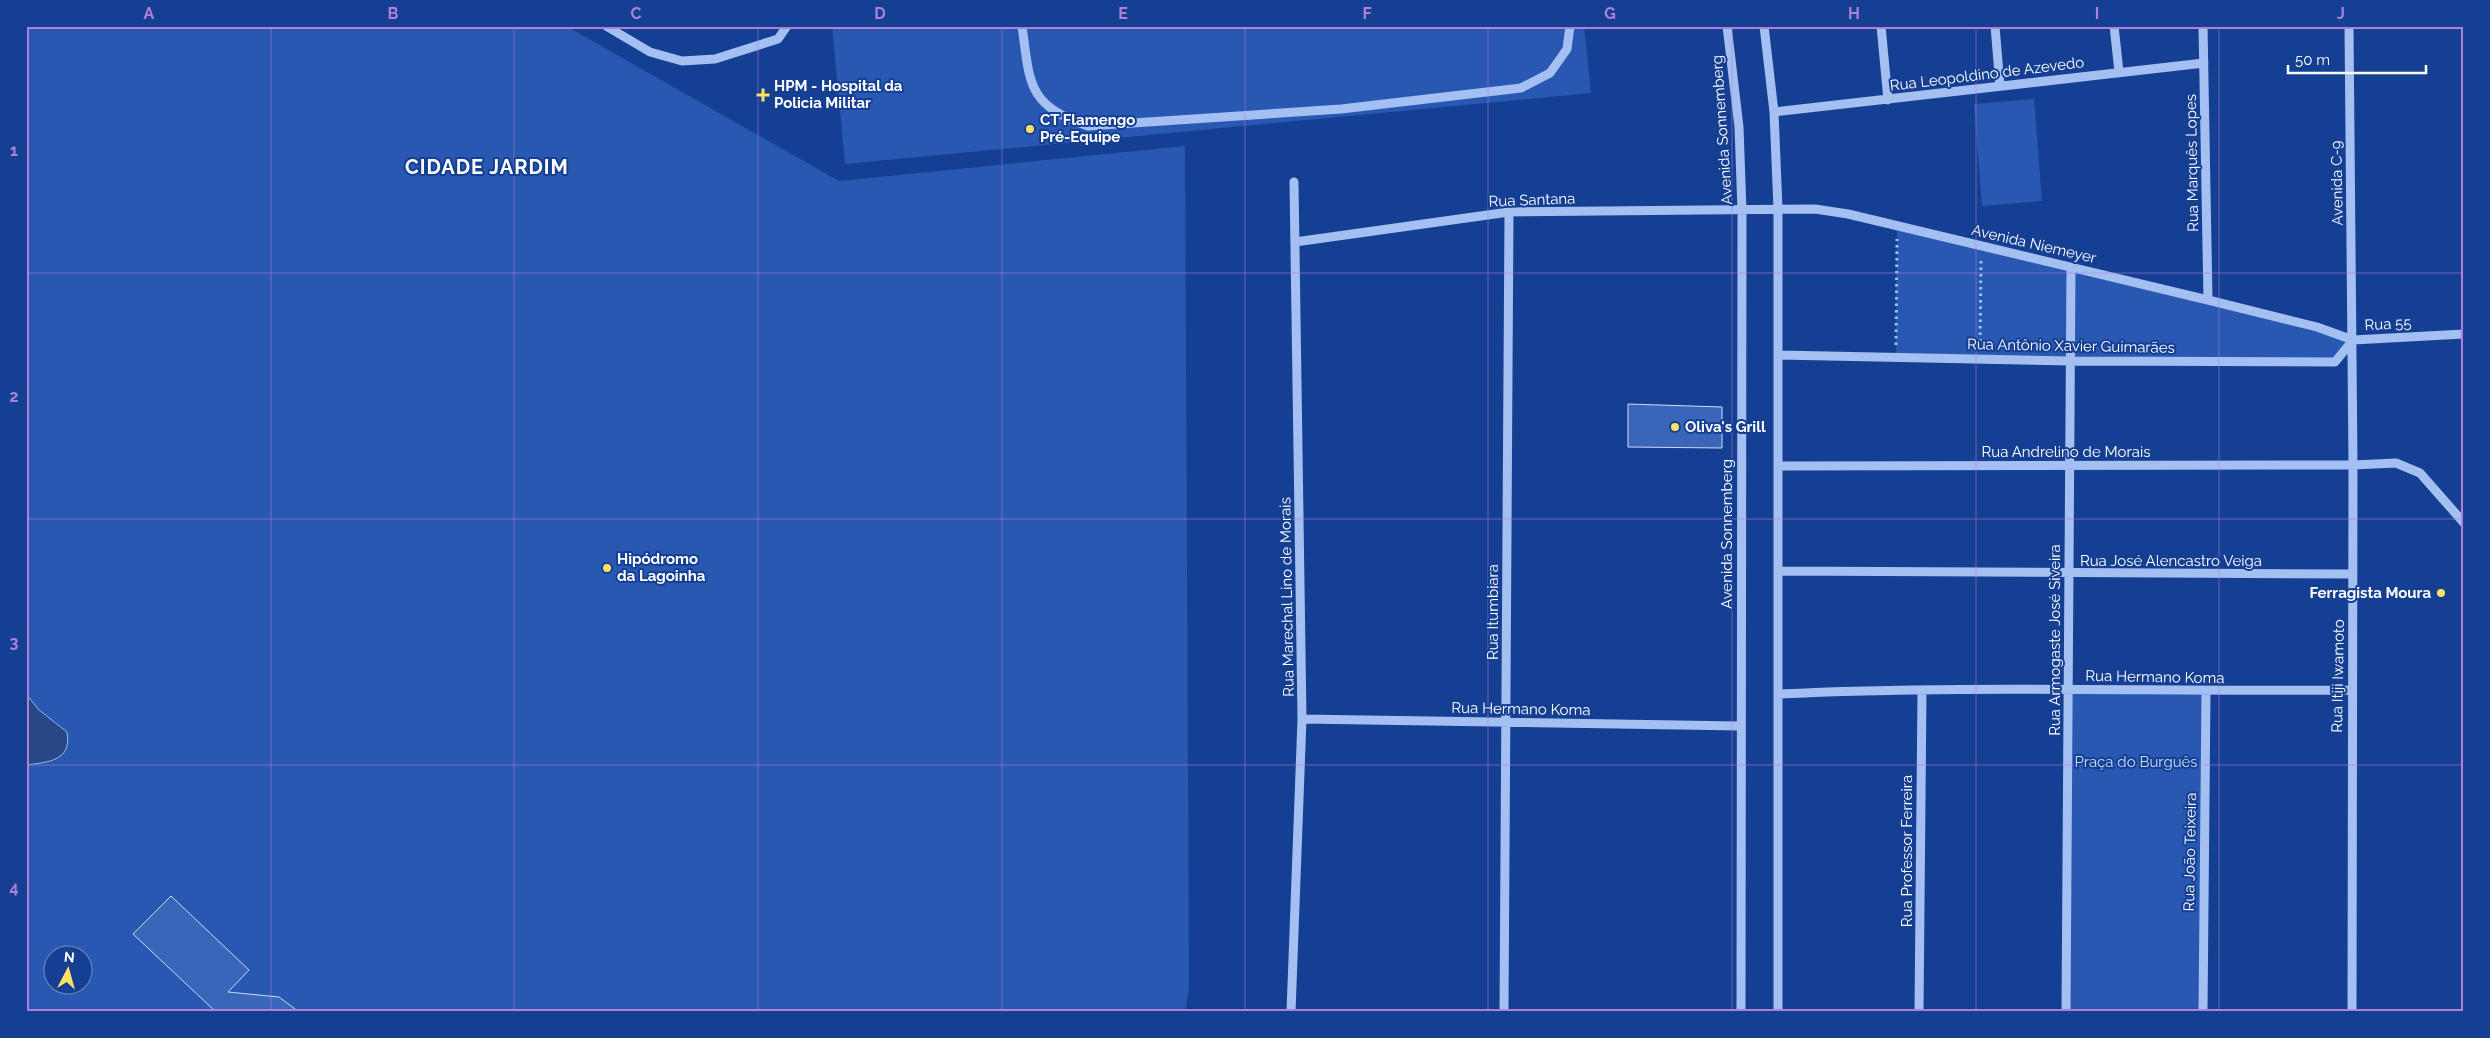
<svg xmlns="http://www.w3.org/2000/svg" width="2490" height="1038" viewBox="0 0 2490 1038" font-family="Raleway,sans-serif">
	<rect width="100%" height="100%" fill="#153f92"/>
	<path fill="#2858b1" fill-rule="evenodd" d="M26,26H566L839,181L1185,146L1189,987L1185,1012H26ZM52,956H82V986H52Z
		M832,26H1584L1591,93L845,164Z
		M2034,99L2042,201L1982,206L1974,104Z
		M1897,226L2353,340L2335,362L1896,357Z
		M2068,689L2206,692L2203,1012H2066Z"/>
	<path fill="#284785" stroke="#96b8f4" d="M26,694L39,710L67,732C72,761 49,762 26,765Z"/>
	<path fill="#3a66b9" stroke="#cbdcfc" d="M1628,404L1722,407V448L1628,447Z
		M171,896L249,970L228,992L279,997L299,1012H216L133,934Z"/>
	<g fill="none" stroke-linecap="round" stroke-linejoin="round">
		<path stroke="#a4bff1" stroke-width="3" stroke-dasharray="2.5 4" stroke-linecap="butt" d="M1896,345L1897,239
			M1980,348L1981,259"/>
		<path stroke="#a4bff1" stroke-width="9" d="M606,26L650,52L682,61L715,59L778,39L787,26
			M1022,26C1030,84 1027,105 1088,126L1341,109L1521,88L1550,73L1567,49L1570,26
			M1727,26L1739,127L1742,211L1741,1012
			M1764,26L1774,112L1778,209V1012
			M1881,26L1888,100
			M1995,26L2000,86
			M2114,26L2119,72
			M2203,26L2208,300
			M2349,26L2353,465L2352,1012
			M1774,112L2204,63
			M1295,242L1509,212L1815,209L1848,214L2208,300L2317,327L2353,340L2464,334
			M1779,355L2071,361L2335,362L2353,340
			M1779,466L2353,465L2396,463L2420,473L2464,523
			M1779,571L2353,574
			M1779,694C1969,685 2160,692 2351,690
			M1302,719L1740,726
			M1291,1012L1302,719L1294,182
			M1504,1012L1509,212
			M1919,1012L1922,691
			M2066,1012L2071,268
			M2203,1012L2206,692"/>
	</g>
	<path fill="none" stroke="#b080d9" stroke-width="1" stroke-opacity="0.55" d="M271,26V1012M514,26V1012M758,26V1012M1002,26V1012M1245,26V1012M1488,26V1012M1732,26V1012M1976,26V1012M2219,26V1012M26,273H2464M26,519H2464M26,765H2464"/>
	<g fill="#ffe264" stroke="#153f92" stroke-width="2">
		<path d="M760.5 87.5h5v5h5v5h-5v5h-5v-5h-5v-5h5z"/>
		<circle cx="1030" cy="129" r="5"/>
		<circle cx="1675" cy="427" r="5"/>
		<circle cx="607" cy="568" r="5"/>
		<circle cx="2441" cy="593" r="5"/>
	</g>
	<g text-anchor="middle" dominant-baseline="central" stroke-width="4" stroke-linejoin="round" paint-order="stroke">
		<g font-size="15" fill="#fff" stroke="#153f92">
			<text transform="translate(1987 74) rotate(-7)">Rua Leopoldino de Azevedo</text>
			<text transform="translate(1722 130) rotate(-94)">Avenida Sonnemberg</text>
			<text transform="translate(2192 163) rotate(-91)">Rua Marquês Lopes</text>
			<text transform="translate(2337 183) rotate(-91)">Avenida C-9</text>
			<text transform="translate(1532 200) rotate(-2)">Rua Santana</text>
			<text transform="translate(2034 244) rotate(13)">Avenida Niemeyer</text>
			<text transform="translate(2388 324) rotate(-3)">Rua 55</text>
			<text transform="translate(2071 346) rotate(1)">Rua Antônio Xavier Guimarães</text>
			<text x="2066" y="452">Rua Andrelino de Morais</text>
			<text transform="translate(1727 534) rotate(-90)">Avenida Sonnemberg</text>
			<text x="2171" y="561">Rua José Alencastro Veiga</text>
			<text transform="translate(1287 597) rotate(-91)">Rua Marechal Lino de Morais</text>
			<text transform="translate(1493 612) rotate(-90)">Rua Itumbiara</text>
			<text transform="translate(2055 640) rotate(-90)">Rua Armogaste José Siveira</text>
			<text transform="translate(2338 676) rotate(-89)">Rua Itiji Iwamoto</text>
			<text transform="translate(2155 677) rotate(1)">Rua Hermano Koma</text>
			<text transform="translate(1521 709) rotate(1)">Rua Hermano Koma</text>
			<text transform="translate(1907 851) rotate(-90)">Rua Professor Ferreira</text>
			<text transform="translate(2190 852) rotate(-89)">Rua João Teixeira</text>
		</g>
		<g font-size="15" font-weight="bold" fill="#fff" stroke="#153f92" text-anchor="start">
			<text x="774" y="86">HPM - Hospital da<tspan x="774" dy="17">Policia Militar</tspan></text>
			<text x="1040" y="120">CT Flamengo<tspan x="1040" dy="17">Pré-Equipe</tspan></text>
			<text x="1685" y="427">Oliva's Grill</text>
			<text x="617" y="559">Hipódromo<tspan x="617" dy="17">da Lagoinha</tspan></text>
			<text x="2431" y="593" text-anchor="end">Ferragista Moura</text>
		</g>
		<g font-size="15" fill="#cbdcfc" stroke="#153f92">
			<text x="2136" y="762">Praça do Burguês</text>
		</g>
		<g font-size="20" font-weight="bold" letter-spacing="1" fill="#fff" stroke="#153f92">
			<text x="487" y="167">CIDADE JARDIM</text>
		</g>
	</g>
	<rect width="2490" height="1038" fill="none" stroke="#153f92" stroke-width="55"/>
	<g transform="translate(68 970) rotate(6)"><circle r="24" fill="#153f92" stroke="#738cbe"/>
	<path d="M0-4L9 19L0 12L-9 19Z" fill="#ffe264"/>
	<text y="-8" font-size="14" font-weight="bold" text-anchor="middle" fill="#ffffff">N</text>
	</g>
	<path d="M2288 65v8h138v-8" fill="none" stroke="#ffffff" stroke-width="2.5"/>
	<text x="2295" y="65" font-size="15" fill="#ffffff" stroke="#153f92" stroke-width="4" paint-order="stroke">50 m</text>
	<rect x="28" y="28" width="2434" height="982" fill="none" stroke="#b080d9" stroke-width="2"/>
	<g font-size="16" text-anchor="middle" font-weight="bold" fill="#b080d9">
		<text x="149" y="19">A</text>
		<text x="393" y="19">B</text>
		<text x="636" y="19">C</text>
		<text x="880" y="19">D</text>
		<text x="1123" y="19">E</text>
		<text x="1367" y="19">F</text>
		<text x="1610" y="19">G</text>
		<text x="1854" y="19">H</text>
		<text x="2097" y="19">I</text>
		<text x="2341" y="19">J</text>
		<text x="14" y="156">1</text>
		<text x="14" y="402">2</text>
		<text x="14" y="648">3</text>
		<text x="14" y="893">4</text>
	</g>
</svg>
